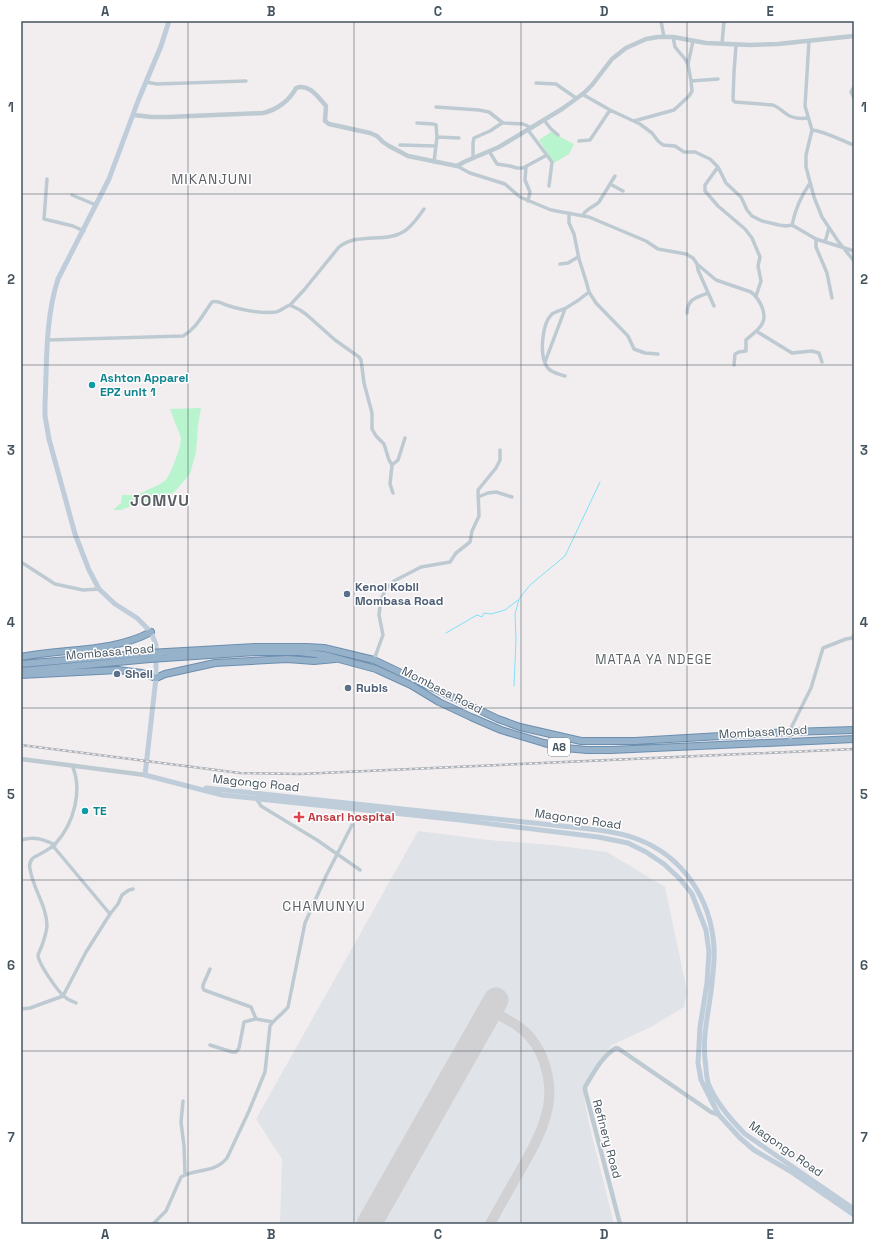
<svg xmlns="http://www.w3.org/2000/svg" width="875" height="1245" viewBox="0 0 875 1245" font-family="'Space Grotesk',sans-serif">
	<rect width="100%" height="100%" fill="#f2eeef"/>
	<path fill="#e0e3e7" d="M418,831L489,840L552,845L607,852L665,887L687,991L684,1007L651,1027L612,1045L600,1061L583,1087L586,1109L592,1136L614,1224H280L282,1159L256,1119Z"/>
	<path fill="#b8f4cd" d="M551,132L574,144L569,154L554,163L539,140Z
		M201,408L198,425L196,452L190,474L177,489L168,497L134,505L121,510H113L121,503L122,495H137L160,484L166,480L171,471L180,447L181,438L170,409Z"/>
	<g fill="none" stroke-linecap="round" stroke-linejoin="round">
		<path stroke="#80e1f6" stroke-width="1" d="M446,633L458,626L477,615L482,617L484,613L491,614L505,610L518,600
			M514,686L516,639L515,614L519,599L530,585L565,556L600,482"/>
		<path stroke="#d1d1d4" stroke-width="10" d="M490,1010C504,1018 520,1025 530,1037C547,1057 554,1090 546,1115C541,1135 530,1153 520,1171C510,1188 500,1206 490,1224"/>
		<path stroke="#d1d1d4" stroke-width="25" d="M369,1224L496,1000"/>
		<g stroke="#6c8eaf" stroke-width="8">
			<path id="trunk" d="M166,652L255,647H306L324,648L374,660L498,719L520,727L581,741H635L789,732L854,730
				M21,657C63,648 112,653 151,632
				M165,658L257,652H299L324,655L376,669L411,685L439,702L471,717L501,730L544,743L565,748L587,750H611L854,739
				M21,664L149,653
				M21,671L150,659
				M21,675L118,670L142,673L156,678L165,674L215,663L287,659L314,661L335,659"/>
		</g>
		<path stroke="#becad2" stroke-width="3.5" d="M661,21L664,37
			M809,41L805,106L812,130L806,155V167L814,197L822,217L838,241L854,261
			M722,44L724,21
			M736,45L734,72L733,100L735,102L773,105C778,107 781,110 785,113C791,118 800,119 808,118
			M688,64L693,41
			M691,81L718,79
			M146,82L157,84L246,81
			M536,83L556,84L576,98
			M854,87L851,92L854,98
			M582,94L610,110L640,124L652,133L658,141L663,145L675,146L684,152H695L710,159L718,167L726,183L741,197L747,210L752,216L762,221L779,225L786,226L792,225L816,239L854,251
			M436,107L479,110L489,112L503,123L523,124L532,128
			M544,120L551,129L558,135
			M634,121L674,110L689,96L692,91L691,81L688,64L685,59L675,47L673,37
			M417,123L433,124L436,125L437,137L434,162
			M528,130L552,162L549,186
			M812,130C827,132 840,140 854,145
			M437,137L459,138
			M579,141L590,140L610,110
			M400,145L436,146
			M489,151L497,164L510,166L517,168H523L547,155
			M473,158V143L474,138L490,131L502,123
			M457,166L470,173L505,184L520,197L551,210L589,217L646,241L658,249L686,254L693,258L697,264L716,280L751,292C759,298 768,314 762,324C759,330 751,335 746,340V351L739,352L735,354L734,365
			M526,167L525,180L530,192L528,201
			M718,167L705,185V191L718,206L745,229L752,238L760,257L758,266L761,281L756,296
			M47,179L44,219L73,226L84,231
			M610,184L623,191
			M72,195L96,205
			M569,213V223L574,234L579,259L586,281L589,292L596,303L628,336L634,349L645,353L658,354
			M583,215C586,209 594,207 599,202L615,176
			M792,225C795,210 801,196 810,183
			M816,239V247L827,273L832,298
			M825,242L829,228
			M560,264L568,263L578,257
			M697,264L698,270L714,306
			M290,305L304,290L339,247C358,232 385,243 403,232C412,227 418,217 424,209
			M687,313C688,298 696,298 708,293
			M756,331L792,353L812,351L819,353L822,362
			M48,340L183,336C197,328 203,314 212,302C218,300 221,303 226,305C242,310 259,314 276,312C280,311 285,307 290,305L300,310L307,315L335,340L359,357L361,360L364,383L372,413V429L376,436L384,444L389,460L392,465L390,484L393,493
			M545,362L565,309
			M565,376C559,374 551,373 547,367C539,355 542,323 552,314C556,311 562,310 566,308C575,303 582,298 589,292
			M392,465L398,460L405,438
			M478,497L488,493L496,492L512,497
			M21,562L55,584L83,590L99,589
			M374,660L380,643L383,635L379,615L381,599L386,589L394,581L421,567L450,562L456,553L470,542L472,531L479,516L478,490L496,468L500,460V450
			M791,742L789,732L811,688L823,648L846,639L852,638L854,635
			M72,765C83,790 74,823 56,843C51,849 40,854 33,858C30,861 29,865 30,869C33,889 47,906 47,926C46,936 42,946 38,955C38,963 58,992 65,997C68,1000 72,1001 76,1003
			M256,798L261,806L317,840L360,870
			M21,840C34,836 43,839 55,845
			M53,846L110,914
			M210,969L203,985V988L204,990L251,1007L256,1019L273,1022
			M21,1009L30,1008L63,996L86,952L110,914L118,904L122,895L129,890L133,889
			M210,1045L232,1052H236L239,1048L244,1022L255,1019
			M183,1101L181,1122L184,1146L185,1174
			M153,1224L166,1211L181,1177C196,1168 214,1174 227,1158L249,1111L265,1072L270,1026C275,1018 283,1014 288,1007L305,923L326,876L352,825"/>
		<path stroke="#becad2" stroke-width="4.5" d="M134,115L151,117H168L263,113C277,110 290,100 296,88C309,83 318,97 326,106L325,121L329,124L370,133L377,136L383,142L389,146L408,156L457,166L464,162L499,147L562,109L584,93L592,85L612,59L626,48L646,39L658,37H673L706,43L750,45L778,44L854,36
			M21,759L145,775
			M620,1224L585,1090V1087C593,1074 602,1056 616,1048L619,1049L711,1112L719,1115"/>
		<path stroke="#bfcdda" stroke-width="5" d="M169,21L161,46L138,101L109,179L58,279C45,319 47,363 45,404V416L49,439L75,534L89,570L99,589L115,604L137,618L151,632L156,645V678L145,775L222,795L460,820L598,837L628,843L646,852L664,864L680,879L692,894L706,930L709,952L707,983L700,1027L698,1063L701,1080L712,1102L719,1115L740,1138L754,1150L790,1171L854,1215
			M206,788L599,830C612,832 625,834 637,839C683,856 711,899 714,947C715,959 713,971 712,983C709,1014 701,1036 706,1068C706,1072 707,1078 708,1083C716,1103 731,1120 745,1134L854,1209"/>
		<use href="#trunk" stroke="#96b1ca" stroke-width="6"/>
		<g stroke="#b0b4ba" stroke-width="2.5">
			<path id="rail" d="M21,745L240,773L300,774L854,749"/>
		</g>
		<use href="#rail" stroke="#fff" stroke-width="1" stroke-dasharray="3" stroke-linecap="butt"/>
		<g stroke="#6c8eaf" stroke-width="8" stroke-linecap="butt">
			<path id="trunk-bridge" d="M149,653L166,652
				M150,659L165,658"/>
		</g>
		<use href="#trunk-bridge" stroke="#96b1ca" stroke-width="6"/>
	</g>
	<path fill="none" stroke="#45535e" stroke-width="1" stroke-opacity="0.55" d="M188,21V1224M354,21V1224M521,21V1224M687,21V1224M21,194H854M21,365H854M21,537H854M21,708H854M21,880H854M21,1051H854"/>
	<g fill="#0f9aa8" stroke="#fff" stroke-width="1.5">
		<circle cx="92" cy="385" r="4"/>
		<circle cx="85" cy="811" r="4"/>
	</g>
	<g fill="#5c6f8a" stroke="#fff" stroke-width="1.5">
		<circle cx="347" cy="594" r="4"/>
		<circle cx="117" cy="674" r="4"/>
		<circle cx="348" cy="688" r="4"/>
	</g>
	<path fill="#e0444e" stroke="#fff" stroke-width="1.5" d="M297 811h4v4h4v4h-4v4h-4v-4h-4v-4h4z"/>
	<g text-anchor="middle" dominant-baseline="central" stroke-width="3" stroke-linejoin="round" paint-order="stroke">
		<rect fill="#fff" stroke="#7d878e" stroke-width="1" x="548" y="738" width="22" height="18" rx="3"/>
		<g font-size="11" font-weight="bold" fill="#45535e">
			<text x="559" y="747">A8</text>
		</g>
		<g font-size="12" font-weight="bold" fill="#0d838f" stroke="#fff" text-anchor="start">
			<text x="100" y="378">Ashton Apparel<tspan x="100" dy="14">EPZ unit 1</tspan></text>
			<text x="93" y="811">TE</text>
		</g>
		<g font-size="12" font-weight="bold" fill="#4e5e75" stroke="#fff" text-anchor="start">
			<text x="355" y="587">Kenol Kobil<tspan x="355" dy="14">Mombasa Road</tspan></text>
			<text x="125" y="674">Shell</text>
			<text x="356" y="688">Rubis</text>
		</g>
		<g font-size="12" fill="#45535e" stroke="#fff">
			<text transform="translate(110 652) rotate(-5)">Mombasa Road</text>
			<text transform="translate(442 690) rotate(27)">Mombasa Road</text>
			<text transform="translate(763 732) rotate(-3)">Mombasa Road</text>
			<text transform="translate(256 783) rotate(6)">Magongo Road</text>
			<text transform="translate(578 819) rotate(8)">Magongo Road</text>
			<text transform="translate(607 1139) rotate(75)">Refinery Road</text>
			<text transform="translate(786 1149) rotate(35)">Magongo Road</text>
		</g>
		<g font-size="12" font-weight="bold" fill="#be3a42" stroke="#fff" text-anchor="start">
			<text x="308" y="817">Ansari hospital</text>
		</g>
		<g font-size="13" letter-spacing="1" fill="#5a5f65" stroke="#fff">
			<text x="654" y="659">MATAA YA NDEGE</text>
		</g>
		<g font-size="14" letter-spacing="1" fill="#5a5f65" stroke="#fff">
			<text x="212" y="179">MIKANJUNI</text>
			<text x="324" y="906">CHAMUNYU</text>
		</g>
		<g font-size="16" font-weight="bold" letter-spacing="1" fill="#5a5f65" stroke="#fff">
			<text x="160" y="500">JOMVU</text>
		</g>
	</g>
	<rect width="875" height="1245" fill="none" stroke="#ffffff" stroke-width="44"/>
	<rect x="22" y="22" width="831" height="1201" fill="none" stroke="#45535e" stroke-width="1.5"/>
	<g font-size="13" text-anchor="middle" font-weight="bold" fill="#45535e">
		<text x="105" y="16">A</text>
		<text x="271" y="16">B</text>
		<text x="438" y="16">C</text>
		<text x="604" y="16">D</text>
		<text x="770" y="16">E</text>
		<text x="11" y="112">1</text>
		<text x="864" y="112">1</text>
		<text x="11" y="284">2</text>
		<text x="864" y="284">2</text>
		<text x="11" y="455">3</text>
		<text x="864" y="455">3</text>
		<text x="11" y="627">4</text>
		<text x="864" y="627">4</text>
		<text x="11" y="799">5</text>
		<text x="864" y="799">5</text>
		<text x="11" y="970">6</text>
		<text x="864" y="970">6</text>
		<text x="11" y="1142">7</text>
		<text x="864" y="1142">7</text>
		<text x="105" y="1239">A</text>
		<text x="271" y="1239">B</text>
		<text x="438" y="1239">C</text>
		<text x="604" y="1239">D</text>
		<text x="770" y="1239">E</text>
	</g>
</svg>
